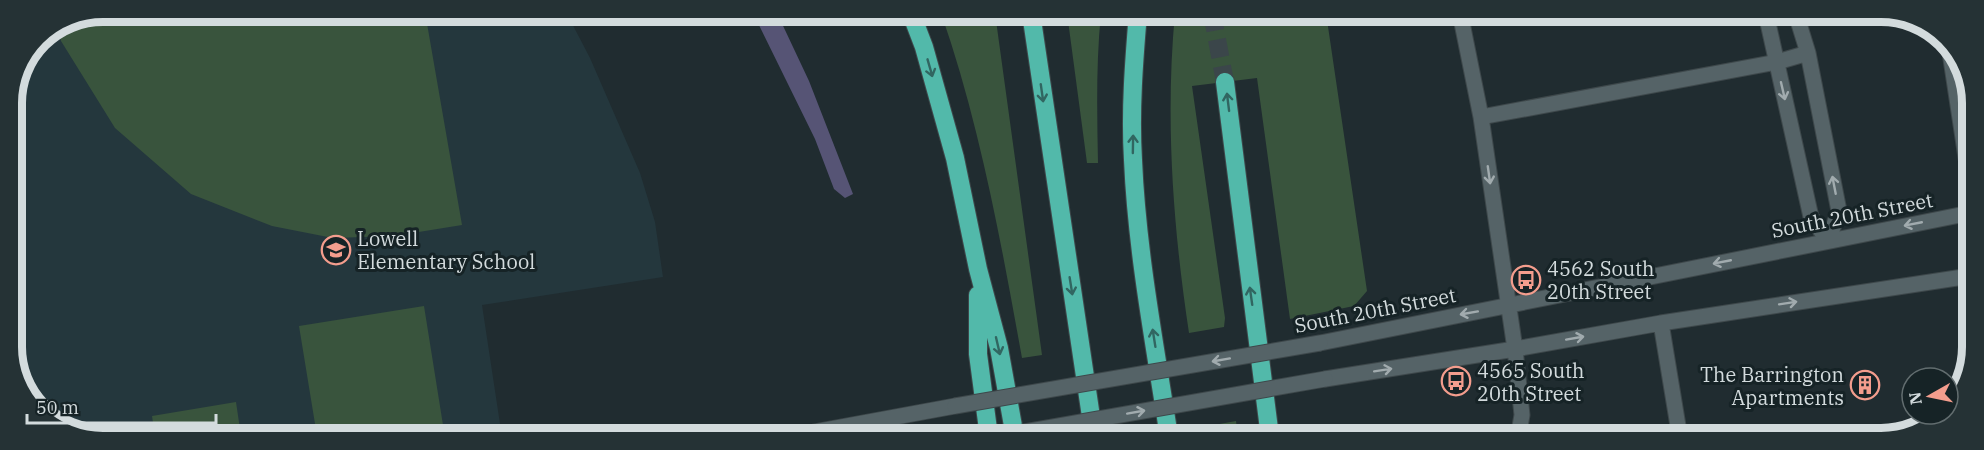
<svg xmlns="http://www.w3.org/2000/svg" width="1984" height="450" viewBox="0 0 1984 450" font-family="'IBM Plex Serif',serif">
	<rect width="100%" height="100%" fill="#202c30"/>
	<path fill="#24373d" d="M104,12H566L590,58L640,173L655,222L663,277L482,305L502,437L86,436L39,411L14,365L12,98L39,39Z"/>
	<path fill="#39543d" d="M104,12H425L462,225L394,236L333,238L272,226L191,194L115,128L61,41L58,31Z
		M941,13H995L1042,355L1022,358C1001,242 980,125 941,13Z
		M1067,13H1101C1096,63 1097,113 1098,163H1087Z
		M1175,13H1326L1367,291L1354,306L1290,319L1257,78L1192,86L1225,318L1224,327L1189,333C1173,227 1165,120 1175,13Z
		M424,306L443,425L370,437L317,436L299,326Z
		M236,402L241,436H155L152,416Z
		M1236,421L1238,437H1204L1203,427Z"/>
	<path fill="#565475" d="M753,13H777L809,81L853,194L845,198L834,189L815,139Z"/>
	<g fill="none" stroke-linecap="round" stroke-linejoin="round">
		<path stroke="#3b464a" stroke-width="18" stroke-dasharray="18 9" stroke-linecap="butt" d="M1212,13L1225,82"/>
		<g stroke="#3e484b" stroke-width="17">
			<path id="minor" d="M1460,13L1481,117L1777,62L1808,53
				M1766,14L1811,217L1828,241
				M1796,14L1808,53L1839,211L1828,241
				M1949,46L1970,184
				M1481,117L1515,349L1522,415L1518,438
				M1661,323L1680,438
				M1320,343L1970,213
				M1325,379L1515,349L1661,323L1970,276
				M787,437L955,406"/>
		</g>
		<g stroke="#3e484b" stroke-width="20">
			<path id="highway" d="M911,13L924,47L955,158L978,269L999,348L1015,437
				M1031,13L1094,437
				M1138,13C1134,61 1130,111 1133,160C1137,253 1155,345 1169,437
				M1225,82L1270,437
				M978,295V354L989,437"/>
		</g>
		<use href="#minor" stroke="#556367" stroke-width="15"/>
		<use href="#highway" stroke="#52b9aa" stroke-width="18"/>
		<g stroke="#3e484b" stroke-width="17" stroke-linecap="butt">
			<path id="minor-bridge" d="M955,406L1320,343
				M995,437L1325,379"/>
		</g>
		<use href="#minor-bridge" stroke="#556367" stroke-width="15"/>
	</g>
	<defs><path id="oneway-shaft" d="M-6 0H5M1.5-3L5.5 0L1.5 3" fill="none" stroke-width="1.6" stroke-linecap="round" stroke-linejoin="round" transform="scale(1.5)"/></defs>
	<g stroke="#316661">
		<use href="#oneway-shaft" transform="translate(930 68) rotate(74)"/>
		<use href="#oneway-shaft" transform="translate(1042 93) rotate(82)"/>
		<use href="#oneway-shaft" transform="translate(1228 102) rotate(-97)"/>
		<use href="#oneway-shaft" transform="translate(1133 144) rotate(-89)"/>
		<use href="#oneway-shaft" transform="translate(1071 286) rotate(81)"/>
		<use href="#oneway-shaft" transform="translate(1251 296) rotate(-98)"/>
		<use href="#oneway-shaft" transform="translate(1154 338) rotate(-99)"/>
		<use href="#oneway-shaft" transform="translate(998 346) rotate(77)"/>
	</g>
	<g stroke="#a1abae">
		<use href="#oneway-shaft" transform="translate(1783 91) rotate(77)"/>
		<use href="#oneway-shaft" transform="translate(1489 175) rotate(82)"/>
		<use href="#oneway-shaft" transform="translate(1834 185) rotate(-101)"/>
		<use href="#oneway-shaft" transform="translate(1913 224) rotate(169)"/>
		<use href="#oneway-shaft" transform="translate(1722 262) rotate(169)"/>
		<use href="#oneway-shaft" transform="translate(1788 303) rotate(-9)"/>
		<use href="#oneway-shaft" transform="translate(1469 313) rotate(170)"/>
		<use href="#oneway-shaft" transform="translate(1575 338) rotate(-10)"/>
		<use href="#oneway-shaft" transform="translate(1221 360) rotate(170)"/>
		<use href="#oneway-shaft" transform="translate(1383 370) rotate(-9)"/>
		<use href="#oneway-shaft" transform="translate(1136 412) rotate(-10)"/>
	</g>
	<defs>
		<g id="school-ring" transform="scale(1.5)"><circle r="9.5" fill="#162326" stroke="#f49d8d" stroke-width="1.5"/><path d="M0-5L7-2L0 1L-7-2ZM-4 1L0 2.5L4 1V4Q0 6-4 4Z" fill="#f49d8d"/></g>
		<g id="bus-ring" transform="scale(1.5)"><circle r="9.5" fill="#162326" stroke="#f49d8d" stroke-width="1.5"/><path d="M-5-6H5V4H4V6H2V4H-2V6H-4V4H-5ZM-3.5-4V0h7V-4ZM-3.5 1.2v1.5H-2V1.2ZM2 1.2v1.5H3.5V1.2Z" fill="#f49d8d"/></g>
		<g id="building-ring" transform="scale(1.5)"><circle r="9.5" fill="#162326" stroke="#f49d8d" stroke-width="1.5"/><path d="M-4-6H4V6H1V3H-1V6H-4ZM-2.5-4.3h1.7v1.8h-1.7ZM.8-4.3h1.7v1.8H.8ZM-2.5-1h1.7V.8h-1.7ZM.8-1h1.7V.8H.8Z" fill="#f49d8d"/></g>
	</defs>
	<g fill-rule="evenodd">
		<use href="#school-ring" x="336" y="250"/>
		<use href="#bus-ring" x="1526" y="280"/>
		<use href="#bus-ring" x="1456" y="381"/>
		<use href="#building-ring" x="1865" y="385"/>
	</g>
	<g text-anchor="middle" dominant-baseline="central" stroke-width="6" stroke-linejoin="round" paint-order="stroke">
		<g font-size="20" fill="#d3dbdd" stroke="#162326">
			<text transform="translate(1852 215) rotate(-11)">South 20th Street</text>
			<text transform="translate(1375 310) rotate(-11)">South 20th Street</text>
		</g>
		<g font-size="20" fill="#d3dbdd" stroke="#162326" text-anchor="start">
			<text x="357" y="238">Lowell<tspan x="357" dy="23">Elementary School</tspan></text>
			<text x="1547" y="268">4562 South<tspan x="1547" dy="23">20th Street</tspan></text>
			<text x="1477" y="370">4565 South<tspan x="1477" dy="23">20th Street</tspan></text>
			<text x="1844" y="374" text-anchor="end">The Barrington<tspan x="1844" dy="23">Apartments</tspan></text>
		</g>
	</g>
	<path d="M0 0H1984V450H0ZM103 22H1881A81 81 0 0 1 1962 103V347A81 81 0 0 1 1881 428H103A81 81 0 0 1 22 347V103A81 81 0 0 1 103 22Z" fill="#253235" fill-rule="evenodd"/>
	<path fill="none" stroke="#d3dbdd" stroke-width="8" d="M103 22H1881A81 81 0 0 1 1962 103V347A81 81 0 0 1 1881 428H103A81 81 0 0 1 22 347V103A81 81 0 0 1 103 22Z"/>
	<g transform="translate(1930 396) rotate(261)"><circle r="28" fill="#162326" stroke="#626d6f" stroke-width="1.5"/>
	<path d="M0-4.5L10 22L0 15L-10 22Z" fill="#f49d8d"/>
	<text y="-9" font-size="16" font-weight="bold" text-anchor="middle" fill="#d3dbdd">N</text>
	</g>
	<path d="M27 414v9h189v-9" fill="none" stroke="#d3dbdd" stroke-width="3"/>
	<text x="36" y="414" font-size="18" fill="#d3dbdd" stroke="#162326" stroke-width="4.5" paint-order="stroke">50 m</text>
</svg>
